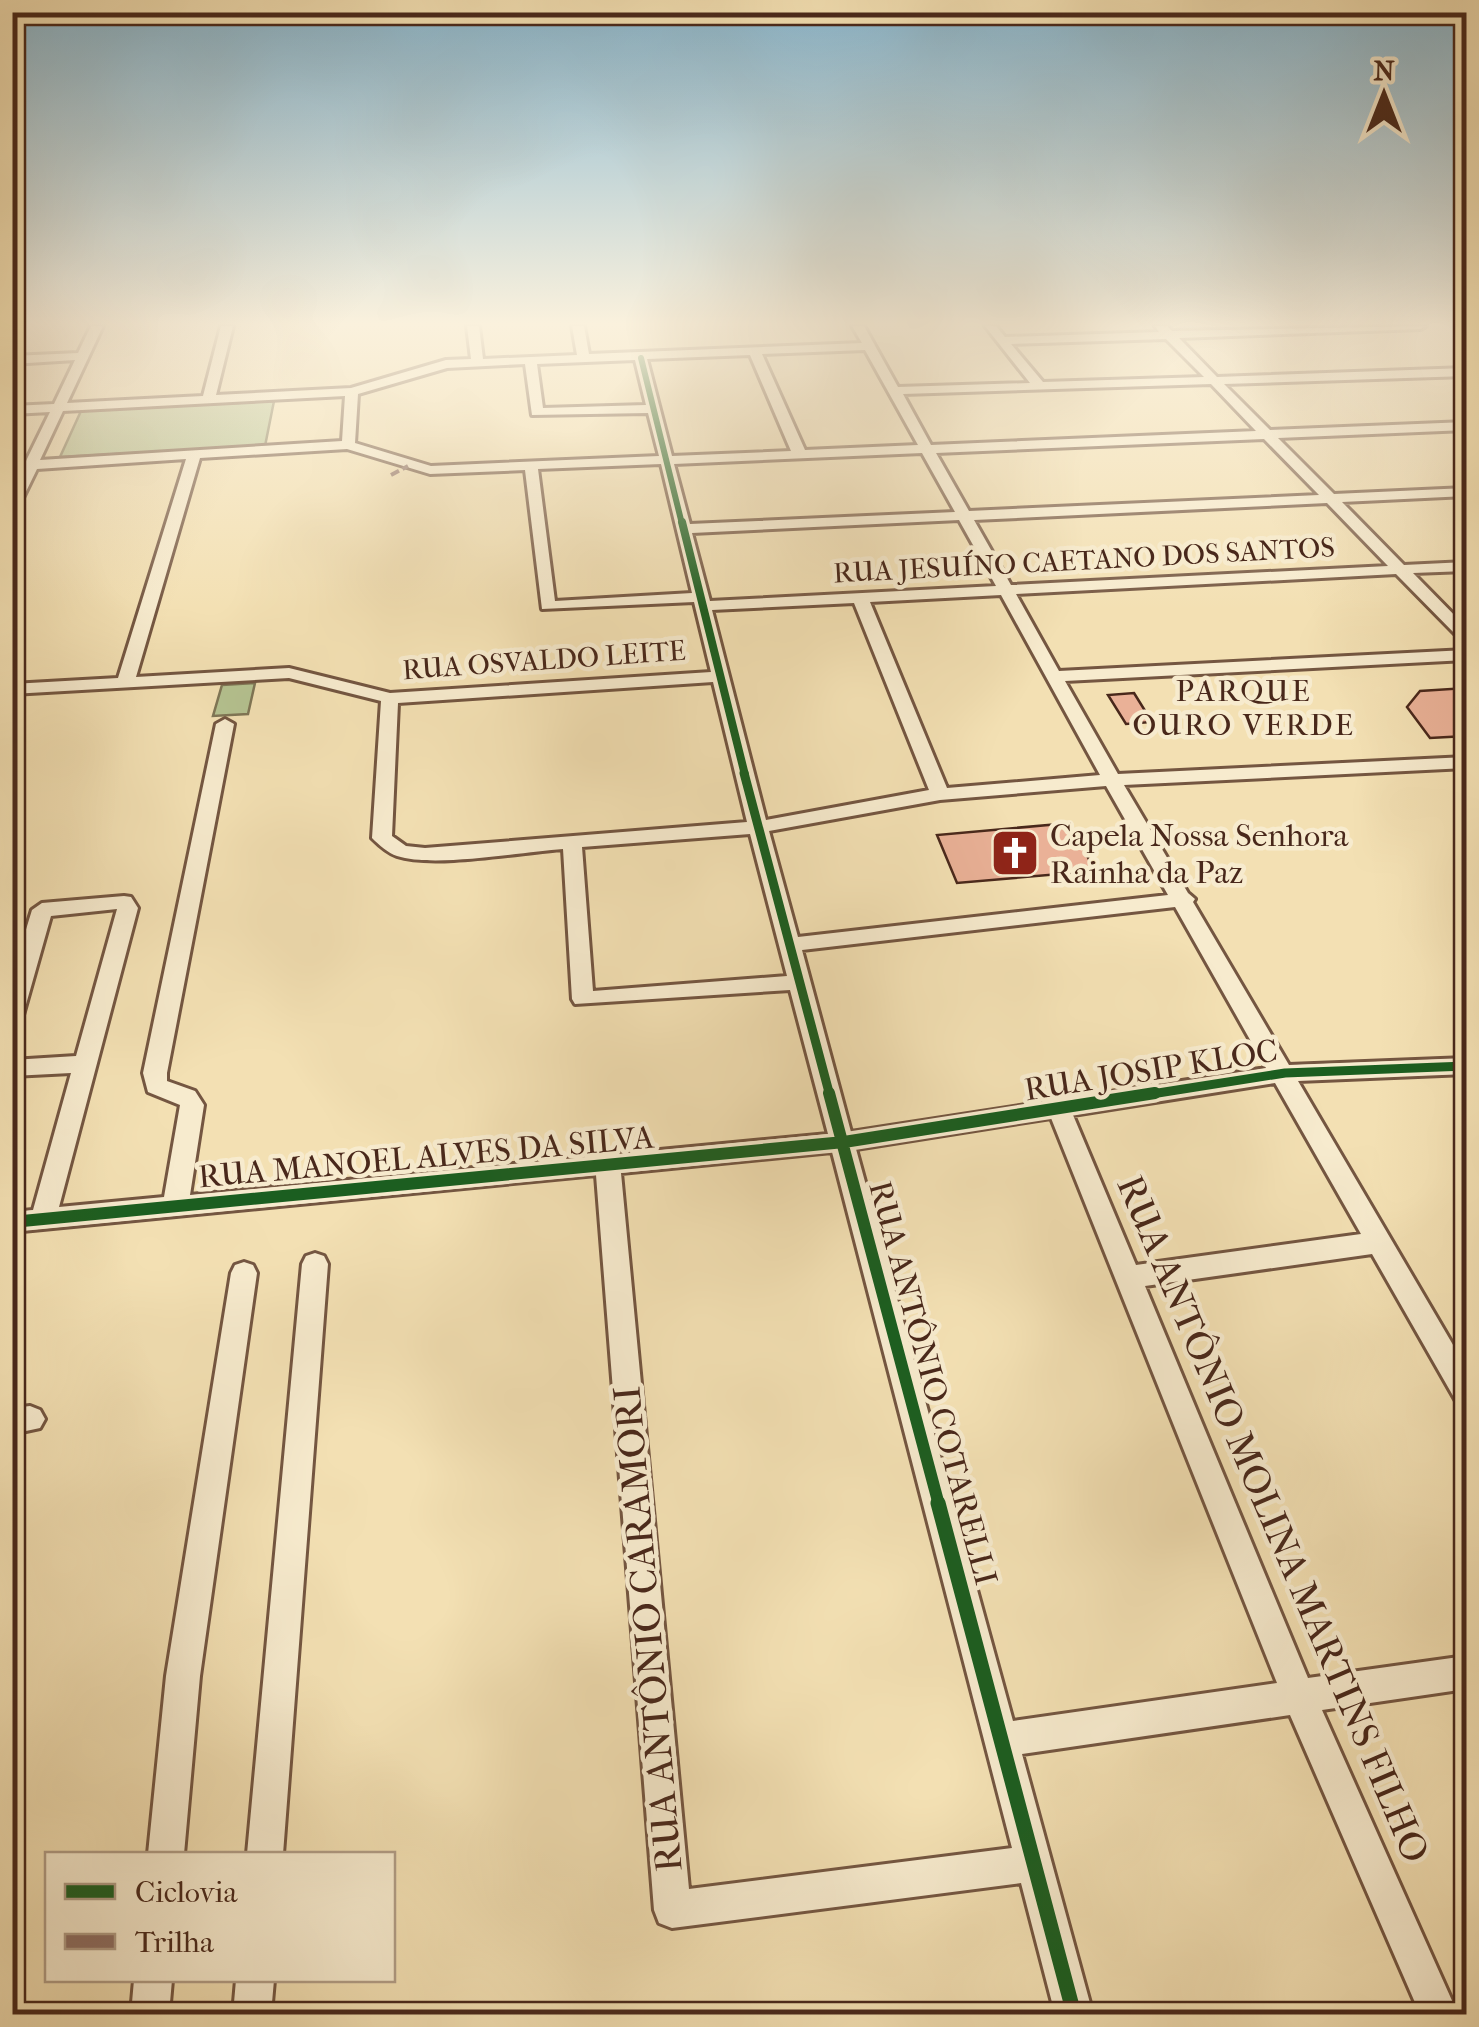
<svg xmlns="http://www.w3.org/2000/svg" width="1479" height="2027" viewBox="0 0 1479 2027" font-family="'IM FELL French Canon',serif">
	<rect width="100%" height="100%" fill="#f3e0b3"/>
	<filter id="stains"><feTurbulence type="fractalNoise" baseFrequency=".002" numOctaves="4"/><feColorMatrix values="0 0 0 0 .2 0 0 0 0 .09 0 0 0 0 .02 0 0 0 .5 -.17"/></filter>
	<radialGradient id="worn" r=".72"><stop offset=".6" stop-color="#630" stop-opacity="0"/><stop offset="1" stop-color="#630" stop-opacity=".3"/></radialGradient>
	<path fill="#b5c391" stroke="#7f7656" stroke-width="2.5" d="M274,401L265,446L60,457L81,411Z
		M255,683L248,714L213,716L222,685Z"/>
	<path fill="#eab197" stroke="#49281b" stroke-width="2.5" d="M1466,688V736L1430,738L1407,707L1420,691Z
		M1134,693L1152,722L1126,724L1108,695Z
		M1070,823L1095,871L957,883L937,835Z"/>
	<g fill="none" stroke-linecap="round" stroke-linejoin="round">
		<g stroke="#745641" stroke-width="6">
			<path id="minor" d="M91,326H103L67,403L203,396L221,326H233L216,395L351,388L446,360L471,359L467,326H479L483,359L577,355L572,326H584L589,354L862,343L852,326H864L898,387L1030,383L985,326H996L1005,337L1159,332L1155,326H1167L1172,331L1426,326L1421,329L1179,338L1217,377L1466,368V376L1224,384L1270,430L1466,422V430L1278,438L1334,494L1466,488V496L1342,502L1404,565L1466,562V571L1413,573L1466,627V641L1460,639L1396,574L1016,594L1059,671L1466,650V660L1065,681L1118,774L1466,757V768L1124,785L1188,893L1195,899L1193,902L1289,1065L1466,1058V1074L1298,1081L1466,1367V1404L1456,1401L1372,1254L1145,1286L1308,1678L1466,1656V1689L1322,1710L1458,2014H1420L1290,1715L1022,1754L1093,2014H1055L1021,1883L672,1928L659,1923L654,1910L596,1175L12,1232V1212L33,1210L71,1073L12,1076V1060L76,1056L117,909L51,916L23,1015L12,1023V975L32,910L42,903L124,896L131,897L138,908L59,1207L164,1197L180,1105L148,1092L143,1073L216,724L225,719L234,724L167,1073V1081L195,1091L204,1105L190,1195L828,1134L790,990L575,1004L572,999L563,849C521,852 434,868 397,856C388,853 379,845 372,838L381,701L289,678L12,694V684L118,678L186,459L37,469L19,506L12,510V490L22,469L12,470V462L26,461L50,412L12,414V406L54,404L75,360L12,364V356L78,353ZM1166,339L1204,377L1043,382L1011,344ZM865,350L918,445L805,450L762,354ZM750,355L791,451L672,456L647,359ZM635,360L646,405L543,408L537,364ZM525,364L532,415L648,413L659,456L431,466L355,443L358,394L447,368ZM1211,384L1256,431L931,445L903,394ZM345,396L342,441L40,460L63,411ZM1264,439L1319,495L969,511L936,453ZM347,449L430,474L525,470L542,609L694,602L711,672L390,693L289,668L136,677L200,458ZM922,453L955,512L690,524L674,464ZM661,464L692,593L555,601L538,469ZM1327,503L1388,566L1011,585L974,520ZM959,520L996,586L710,601L692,533ZM1001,595L1100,775L947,788L870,602ZM854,603L929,790L766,820L712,610ZM713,682L747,822L425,848L406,846L392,836L398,703ZM1106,786L1168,895L798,937L769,831L940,800ZM750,834L787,976L593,991L582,847ZM1175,907L1266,1068L851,1132L802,950ZM1275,1083L1361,1234L1136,1265L1073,1115ZM1051,1118L1277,1683L1013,1721L856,1149ZM832,1152L1012,1848L689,1889L621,1173Z
				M315,1253L324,1256L328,1264L283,1854H247L302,1264L306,1256Z
				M244,1262L253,1265L257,1273L200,1676L184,1854H148L166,1676L231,1273L235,1265Z
				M30,1406L40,1410L45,1419L40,1428L12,1434V1408Z
				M134,1980H172L169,2014H131Z
				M236,1980H274L271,2014H233Z"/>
		</g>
		<use href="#minor" fill="#f7ebce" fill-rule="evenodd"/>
		<path stroke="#8d6e63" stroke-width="4" stroke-dasharray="9 4" stroke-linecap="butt" d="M391,475L408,466"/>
		<g stroke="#f7ebce" stroke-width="10">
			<path id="cycleway-far4" d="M641,358L682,524"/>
		</g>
		<g stroke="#f7ebce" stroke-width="12">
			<path id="cycleway-far3" d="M682,522L745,775"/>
		</g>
		<g stroke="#f7ebce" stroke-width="15">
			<path id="cycleway-far2" d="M744,773L830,1096
				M1139,1096L1285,1073L1466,1066"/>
		</g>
		<g stroke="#f7ebce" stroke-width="19">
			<path id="cycleway-far1" d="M829,1093L939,1505
				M12,1222L844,1142L1155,1093"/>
		</g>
		<g stroke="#f7ebce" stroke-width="21">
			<path id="cycleway" d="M938,1503L1074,2014"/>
		</g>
		<use href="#cycleway-far4" stroke="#1b5e20" stroke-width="6"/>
		<use href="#cycleway-far3" stroke="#1b5e20" stroke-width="8"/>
		<use href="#cycleway-far2" stroke="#1b5e20" stroke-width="9"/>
		<use href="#cycleway-far1" stroke="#1b5e20" stroke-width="12"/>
		<use href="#cycleway" stroke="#1b5e20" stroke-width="15"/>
	</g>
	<linearGradient id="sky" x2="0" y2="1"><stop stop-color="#89b8d1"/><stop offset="0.53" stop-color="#faf1dd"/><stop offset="1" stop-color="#faf1dd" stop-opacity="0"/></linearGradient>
	<rect width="1479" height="610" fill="url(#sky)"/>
	<defs>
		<g id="church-square" transform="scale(2.5)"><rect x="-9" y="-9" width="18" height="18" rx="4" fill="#8f2418" stroke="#f7ebce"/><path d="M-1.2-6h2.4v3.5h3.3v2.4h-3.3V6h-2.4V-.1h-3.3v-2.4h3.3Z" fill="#fff"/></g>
	</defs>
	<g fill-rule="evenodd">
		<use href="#church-square" x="1015" y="853"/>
	</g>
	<g text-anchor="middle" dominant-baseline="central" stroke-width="9" stroke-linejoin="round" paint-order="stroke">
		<g font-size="28" fill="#49281b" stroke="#f7ebce">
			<text transform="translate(1084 560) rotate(-3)">RUA JESUÍNO CAETANO DOS SANTOS</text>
			<text transform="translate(544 660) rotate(-4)">RUA OSVALDO LEITE</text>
		</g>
		<g font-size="30" letter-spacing="2.5" fill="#49281b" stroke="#f7ebce">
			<text x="1244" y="691">PARQUE<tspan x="1244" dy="34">OURO VERDE</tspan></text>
		</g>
		<g font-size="32" fill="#49281b" stroke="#f7ebce" text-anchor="start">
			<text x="1050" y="835">Capela Nossa Senhora<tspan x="1050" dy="37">Rainha da Paz</tspan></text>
		</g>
		<g font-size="32" fill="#49281b" stroke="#f7ebce">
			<text transform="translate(1151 1070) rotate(-9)">RUA JOSIP KLOC</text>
			<text transform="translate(426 1157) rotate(-5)">RUA MANOEL ALVES DA SILVA</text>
			<text transform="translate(933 1383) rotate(75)">RUA ANTÔNIO COTARELLI</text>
		</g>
		<g font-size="38" fill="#49281b" stroke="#f7ebce">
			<text transform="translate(1273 1519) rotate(67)">RUA ANTÔNIO MOLINA MARTINS FILHO</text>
			<text transform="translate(648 1629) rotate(-95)">RUA ANTÔNIO CARAMORI</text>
		</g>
	</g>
	<rect width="1479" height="2027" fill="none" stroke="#f3e0b3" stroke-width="50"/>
	<rect x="15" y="15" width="1449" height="1997" fill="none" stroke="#49281b" stroke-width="5"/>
	<rect x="25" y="25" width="1429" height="1977" fill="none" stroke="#49281b" stroke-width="2.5"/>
	<rect x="45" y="1852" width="350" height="130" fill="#f7ebce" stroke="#b19d86" stroke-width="2.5"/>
	<rect x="65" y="1884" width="50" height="15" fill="#1b5e20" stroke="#b19d86" stroke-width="2.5"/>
	<text x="135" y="1902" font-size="30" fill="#49281b">Ciclovia</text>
	<rect x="65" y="1934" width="50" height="15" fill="#8d6e63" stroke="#b19d86" stroke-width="2.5"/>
	<text x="135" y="1952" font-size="30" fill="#49281b">Trilha</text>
	<g transform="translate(1384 95)" stroke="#f7ebce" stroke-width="8" paint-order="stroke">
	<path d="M0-8L18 38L0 25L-18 38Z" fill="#49281b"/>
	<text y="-15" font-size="28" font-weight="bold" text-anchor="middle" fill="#49281b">N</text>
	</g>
	<rect width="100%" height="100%" filter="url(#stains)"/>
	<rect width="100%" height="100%" fill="url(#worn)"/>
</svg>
